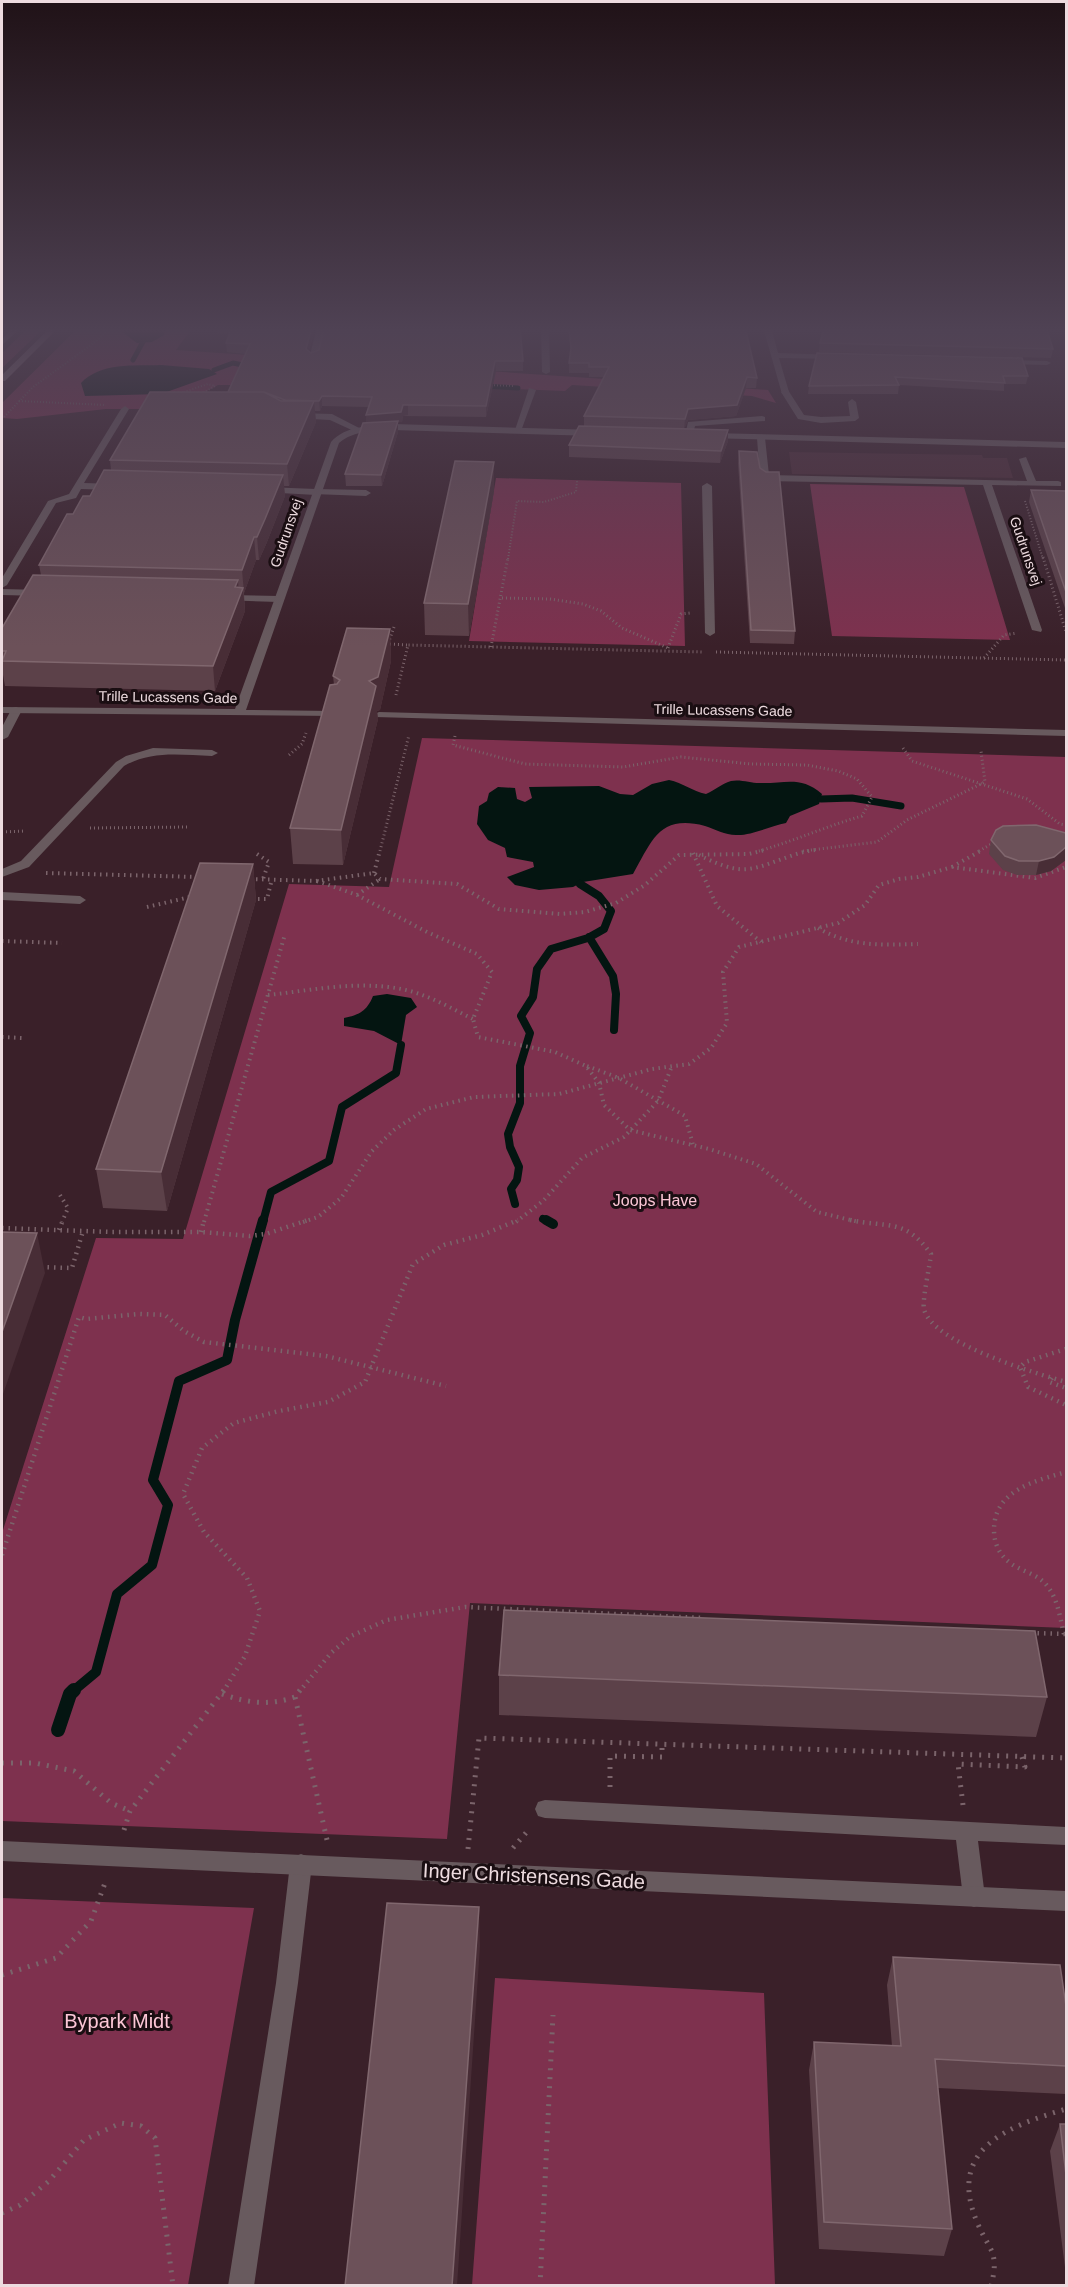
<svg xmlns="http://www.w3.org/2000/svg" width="1068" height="2287" viewBox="0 0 1068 2287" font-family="Helvetica,sans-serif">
	<rect width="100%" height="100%" fill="#3a2029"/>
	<path fill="#4b2a35" d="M789,452L982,455L983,458H1007L1013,478L792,474Z"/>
	<path fill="#7e314e" d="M29,327H45L2,368V353Z
		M79,327H193L176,350L768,390L776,403L752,396L572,385L565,391L390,384L218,385L182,405L145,409H106L17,419L2,418V403Z
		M496,478L681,483L685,646L469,641Z
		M810,484L964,487L1010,640L832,636Z
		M422,738L1066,757V1628L470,1603L447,1839L2,1821V1533L96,1238L183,1239L289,884L389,887Z
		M2,1898L254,1908L188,2285H2Z
		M495,1978L764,1993L775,2285H472Z"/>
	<path fill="#041511" d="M129,327L165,329L164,335L152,342L137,343L122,332Z
		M161,365L209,369L217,374L161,394L85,396L81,383C101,362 134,366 161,365Z
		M669,780C683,783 692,791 706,794C715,790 721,784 731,781C740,779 751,783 759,783C785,784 800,775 822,794L819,804L790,816L786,823C771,826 750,836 736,835C725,835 715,829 705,826C659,814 652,841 633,874L583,882L573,887L539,890L515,885L507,877L534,867L533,862L507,857L505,848L488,840L477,824L479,806L487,801L489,793L498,787L515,788L517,799L525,802L532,798L529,787L599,786L620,794L633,795L652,784Z
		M387,994L411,998L417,1007L406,1015L401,1045L374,1031L344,1026V1018C359,1015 367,1011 373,996Z"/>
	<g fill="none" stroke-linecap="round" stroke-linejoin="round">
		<path stroke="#041511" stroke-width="5" d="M133,360L151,327
			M214,370L233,363L252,367
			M482,386L518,388"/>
		<path stroke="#041511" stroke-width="7" d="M821,799L852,798L901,806"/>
		<path stroke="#041511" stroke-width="8" d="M589,937L613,976L616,994L614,1030
			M515,1204L511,1189L517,1180L519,1167L510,1147L508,1134L520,1103V1066L530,1033L521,1016L533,997L537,969L551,949L588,938L604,929L611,911L599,896L580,884
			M543,1219L549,1222
			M263,1222L271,1192L329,1161L342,1107L396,1073L401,1045"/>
		<path stroke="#041511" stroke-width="10" d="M546,1220L553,1224
			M72,1692L96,1672L117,1594L152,1565L168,1505L153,1480L179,1381L227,1360L235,1320L263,1220"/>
		<path stroke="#041511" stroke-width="14" d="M58,1730L70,1694L74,1690"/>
		<path stroke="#7b646b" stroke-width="2" stroke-dasharray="1 2" stroke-linecap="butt" d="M488,385L514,386
			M181,393L208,384L215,386L201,394
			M19,401L106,405
			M2,419L33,387L95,342L110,327
			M1025,501L1043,559
			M508,559L517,501L544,502L576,492L577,481"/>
		<path stroke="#7b646b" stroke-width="3" stroke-dasharray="1 3" stroke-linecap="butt" d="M1043,557L1066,632
			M502,598L550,599L583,604L601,611L622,628L668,648
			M394,627L388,644L408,645
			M491,647L508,557
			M668,648L681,614L690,613
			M716,652L1066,660
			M984,658L1004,635L1017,633
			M396,695L408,645L703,652
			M455,736L453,745L525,764L623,767L681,757L751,764L807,765L838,771L857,779L872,797L862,816C827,826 794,841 759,851
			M903,748L912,761L1027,799L1060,824L1066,825
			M289,755L302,744L306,733
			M90,828L188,827
			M2,832L25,831
			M380,851L409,735
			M803,851L877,842L907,820L985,782L981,751
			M979,851L995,842"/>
		<path stroke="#7b646b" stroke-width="4" stroke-dasharray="1.5 4.5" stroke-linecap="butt" d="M693,853L717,906L761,942
			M257,854L269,862L263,879
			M699,855C713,862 732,871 748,869C771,866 790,853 815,850
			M952,867L982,850
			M46,873L198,877
			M374,873L380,850
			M250,879L316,881L374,873L380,879L457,884L499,909L560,914L585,912L616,903L645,885L679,855L749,854L765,850
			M317,881L357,895L427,932L477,954L492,972L473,1019L478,1037L555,1052L586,1066L599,1083L604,1105L630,1130L709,1149L756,1164L817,1212L859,1222
			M357,895L380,879
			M252,899H267L272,879
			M147,907L190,897
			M818,928C850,947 882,945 918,944
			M2,941L62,943
			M268,995C315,990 364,979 410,991C432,997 453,1009 473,1019
			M2,1037L22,1038
			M587,1066L619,1078L685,1116L693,1145
			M60,1195L68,1208L62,1222
			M204,1222L285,934
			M303,1222L318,1217L341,1198L372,1151L394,1130L426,1109L474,1097L559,1094L652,1069L689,1064L711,1048L727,1023L723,972L739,947L838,923L865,905L879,885L899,879L918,877L952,867L1035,878L1066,867
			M516,1222L544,1200L582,1158L624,1137L658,1101L672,1066"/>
		<path stroke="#7b646b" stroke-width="4.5" stroke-dasharray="1.5 5" stroke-linecap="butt" d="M850,1220C888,1228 905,1218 931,1254C930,1265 922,1300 924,1309C932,1343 1035,1373 1066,1382
			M2,1228L111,1232H201L250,1236L266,1234L308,1220
			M59,1230L63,1220
			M201,1232L204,1220
			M41,1267L72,1268L83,1231
			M1066,1349L1025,1362L1020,1367L1028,1387L1066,1405
			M1052,1378L1049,1382L1066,1388
			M2,1555L79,1317L86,1319L139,1314L165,1315L184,1331L204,1342L326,1356L446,1386
			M1031,1633L1066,1634
			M1064,1634C1060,1618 1058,1600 1048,1587C1038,1573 1021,1572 1009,1562C999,1554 994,1543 994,1530C994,1490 1035,1481 1066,1472
			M223,1692L245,1656L260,1611L247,1578L204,1532L183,1494L202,1448L234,1423L279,1411L328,1402L365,1382L413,1264L444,1245L482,1235L518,1220
			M299,1692L331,1653L351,1636L387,1620L465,1607L703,1618"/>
		<path stroke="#7b646b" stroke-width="5" stroke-dasharray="2 7" stroke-linecap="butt" d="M300,1690L295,1697L327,1840
			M222,1694C247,1703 269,1706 295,1697
			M2,1763H35L74,1771L111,1803L130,1811
			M610,1787V1756L662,1757V1744
			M963,1805L958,1764L1025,1767L1022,1757
			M124,1830L130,1811L224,1690
			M513,1848L530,1828
			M468,1849L479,1738L1066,1758
			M2,1975L56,1958L91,1921L105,1883
			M2,2213L20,2205L49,2181L84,2140L121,2123L141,2126L155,2138L173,2286
			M540,2286L553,2015
			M991,2286C1000,2251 989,2251 977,2222C946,2148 1009,2126 1066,2109"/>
		<path fill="#685a5e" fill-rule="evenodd" d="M529,388L536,390L521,431L514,433Z
			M785,390H788L804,415L821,417L850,416L848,402L852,399L856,402L859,418L855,421L821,423L798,419L781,392Z
			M762,416L765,417V421L695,426L692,438L685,436L688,422Z
			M761,435L765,438L769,475L1027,481L1019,459L1026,457L1036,481H1058L1061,482V486L992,485L1042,630L1041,632L1032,630L983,485L765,481L760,478L757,438Z
			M707,483L712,486L715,633L710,636L705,633L702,486Z
			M316,489L366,490L371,493L366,496L313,494L311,492Z
			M153,748L212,750L218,753L212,756C181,755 152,750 124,766L29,867L2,877V869L21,861L116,762L126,756Z
			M2,892L80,896L86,900L80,904L2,900Z
			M545,1800L1066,1827V1845L978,1841L985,1897L982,1904L974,1907L966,1904L963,1897L956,1840L545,1818L538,1816L535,1809L538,1802Z
			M301,1854L309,1857L312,1864L298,1983L254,2286H228L276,1983L290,1864L293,1857Z"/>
		<path fill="#685a5e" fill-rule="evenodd" d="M317,327H325L317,359L313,361L309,359Z
			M541,327H549L550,372L546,374L542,372Z
			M763,327H771L778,353L837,355L841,357L837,359L779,358L789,392L782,394Z
			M1005,360L1047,361L1051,363L1047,365L1002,364V360Z
			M125,406L129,409L84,483L115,484L120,487L115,490L81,489L76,498L56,503L7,585L2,588V578L48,501L69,494L121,409Z
			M296,413L332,414L363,430L356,432L330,420L293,418V414Z
			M265,487L316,489L321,492L316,495L262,492V488Z
			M2,589L42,590L47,593L42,596L2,595Z
			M225,595L279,596L284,599L279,602L221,600L220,598Z
			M16,707L22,710L8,737L2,740V727L12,708Z
			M2,1841L1066,1891V1911L2,1861Z"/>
		<path fill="#685a5e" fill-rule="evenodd" d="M393,424L596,430L600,433L596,436L393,430C374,431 354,430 339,443L246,710L334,711L340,714L338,716L2,713V707L235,709L331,442C346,425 371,426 393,424Z
			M710,433L1066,442V448L707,438L706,436Z
			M379,712L1066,730V736L375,717L373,715Z"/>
		<path fill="#8b757b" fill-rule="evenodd" d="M14,327H22L2,345V339Z
			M51,327H59L5,381H2V375Z"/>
	</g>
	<path fill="#5c4149" d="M217,327H315L309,351L311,353L523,361V371H496L486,417L403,416L402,422H398V432L382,486H346L345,474L366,423V415L368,407L322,406L320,411H315L316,422L289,486H284L285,496L267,542L259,560H256L244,593L245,611L215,691L5,686L3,675H2V628L41,575L39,565L73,514L90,496L111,470L110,460L228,392L245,354L227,352L226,343L229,333H218Z
		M568,327H745L757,378L756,388H746L736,416L688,420L684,429L728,430V441L720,463L569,457V445L584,426V416L604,377H589V373H569V363L571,352Z
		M820,343L1053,349L1051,358L819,352Z
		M817,353L1028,376L1026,384H1004V391L899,385L898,394H808L809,386Z
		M739,451L760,468L795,631L794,644L750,643L738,463Z
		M1031,490L1066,491V611L1029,502Z
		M494,491L469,636L425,635L424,603Z
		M390,629L391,661L380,710L377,711L378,719L343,865L293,864L290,828L334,685L333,676Z
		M1066,833V860L1051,871L1036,875H1017L1003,870L989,854L991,840Z
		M253,864L256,900L167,1211L103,1208L96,1169Z
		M499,1675L1047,1697L1036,1737L499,1715Z
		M893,1957L1066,2006V2094L937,2088L952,2229L944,2256L819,2249L809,2070L814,2042L892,2046L887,1985Z
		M1060,2124H1066V2275L1050,2151Z"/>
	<path fill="#482d36" d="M312,327H315L307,358L306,349Z
		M495,361L496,371L486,417V406Z
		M747,377L746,388L736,416L688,420L684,430L685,419L688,409Z
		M322,396V406L320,411L319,401Z
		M314,401L316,422L289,486L287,464Z
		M403,405H408V415L403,416L402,422H398V432L382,486L381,475L366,425V415Z
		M728,430V441L720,463L721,451Z
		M494,462V491L469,636L468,604Z
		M283,475L285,496L267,542L259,560L257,537Z
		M254,537L256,560L244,593L242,570Z
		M238,580L239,597L243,588L245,611L215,691L213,666Z
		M390,629L391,661L380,710L377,711L378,719L343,865L341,830L369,681Z
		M1066,847V860L1051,871L1036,875L1039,861Z
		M253,864L256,900L167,1211L161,1172Z
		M37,1233L45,1273L2,1397V1332Z
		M479,1907L480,1946L457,2286H452Z"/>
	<path fill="#6c5159" stroke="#80676e" stroke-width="1.5" d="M232,327H312L306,349L311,353L319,350L324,327H520L523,361H495L486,406L408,405H403L401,412L366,415L372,397L322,396L319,401L285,400L264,392H228L250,344L226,343Z
		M569,327H745L757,378L747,377L737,405L688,409L685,419L584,416L609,367H589V363H569L571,348Z
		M824,327H1046L1053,349L820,343Z
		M817,353L1022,358L1028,376H1003L1005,383L895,377L899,385L809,386Z
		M150,392H264L281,401H314L287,464L110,460Z
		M398,421L381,475L345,474L363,423Z
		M579,426L728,430L721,451L569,445Z
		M739,451L757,452L760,468L766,472H779L795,631L751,630Z
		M455,461L494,462L468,604L424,603Z
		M104,470L283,475L265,519L257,537H254L242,570L39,565L67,514H73L83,496H90Z
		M1031,490L1066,491V592Z
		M33,575L238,580L235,587L243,588L213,666L2,661L6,651H2V628Z
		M347,628L390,629L378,677L369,681L376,686L341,830L290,828L330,685L337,684L340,680L333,676Z
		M1036,825L1066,833V847L1054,857L1039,861H1019L1005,856L991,840L996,830L1003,826Z
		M200,863L253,864L161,1172L96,1169Z
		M2,1232L37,1233L2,1332Z
		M504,1610L1035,1631L1047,1697L499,1675Z
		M387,1903L479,1907L452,2286H345Z
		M893,1957L1060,1965L1066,2006V2066L935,2059L952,2229L824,2222L814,2042L901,2046Z
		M1060,2124H1066V2175Z"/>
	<linearGradient id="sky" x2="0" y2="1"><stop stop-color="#201217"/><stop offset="0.51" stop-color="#4f4254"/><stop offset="1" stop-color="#4f4254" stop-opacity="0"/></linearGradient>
	<rect width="1068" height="647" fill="url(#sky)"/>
	<g text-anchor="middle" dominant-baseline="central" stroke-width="6" stroke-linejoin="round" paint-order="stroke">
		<g font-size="14" fill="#eddbdf" stroke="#1a0e12">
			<text transform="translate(286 533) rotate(-71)">Gudrunsvej</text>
			<text transform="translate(1026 551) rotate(71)">Gudrunsvej</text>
			<text transform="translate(168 697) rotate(1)">Trille Lucassens Gade</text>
			<text transform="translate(723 710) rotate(1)">Trille Lucassens Gade</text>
		</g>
		<g font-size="16" fill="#fcc6d6" stroke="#1a0e12">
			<text x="655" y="1200">Joops Have</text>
		</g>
		<g font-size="20" fill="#eddbdf" stroke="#1a0e12">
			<text transform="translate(534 1876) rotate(3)">Inger Christensens Gade</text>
		</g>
		<g font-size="20" fill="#fcc6d6" stroke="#1a0e12">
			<text x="117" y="2021">Bypark Midt</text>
		</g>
	</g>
	<rect width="1068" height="2287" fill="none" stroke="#eddbdf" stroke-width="6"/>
</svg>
